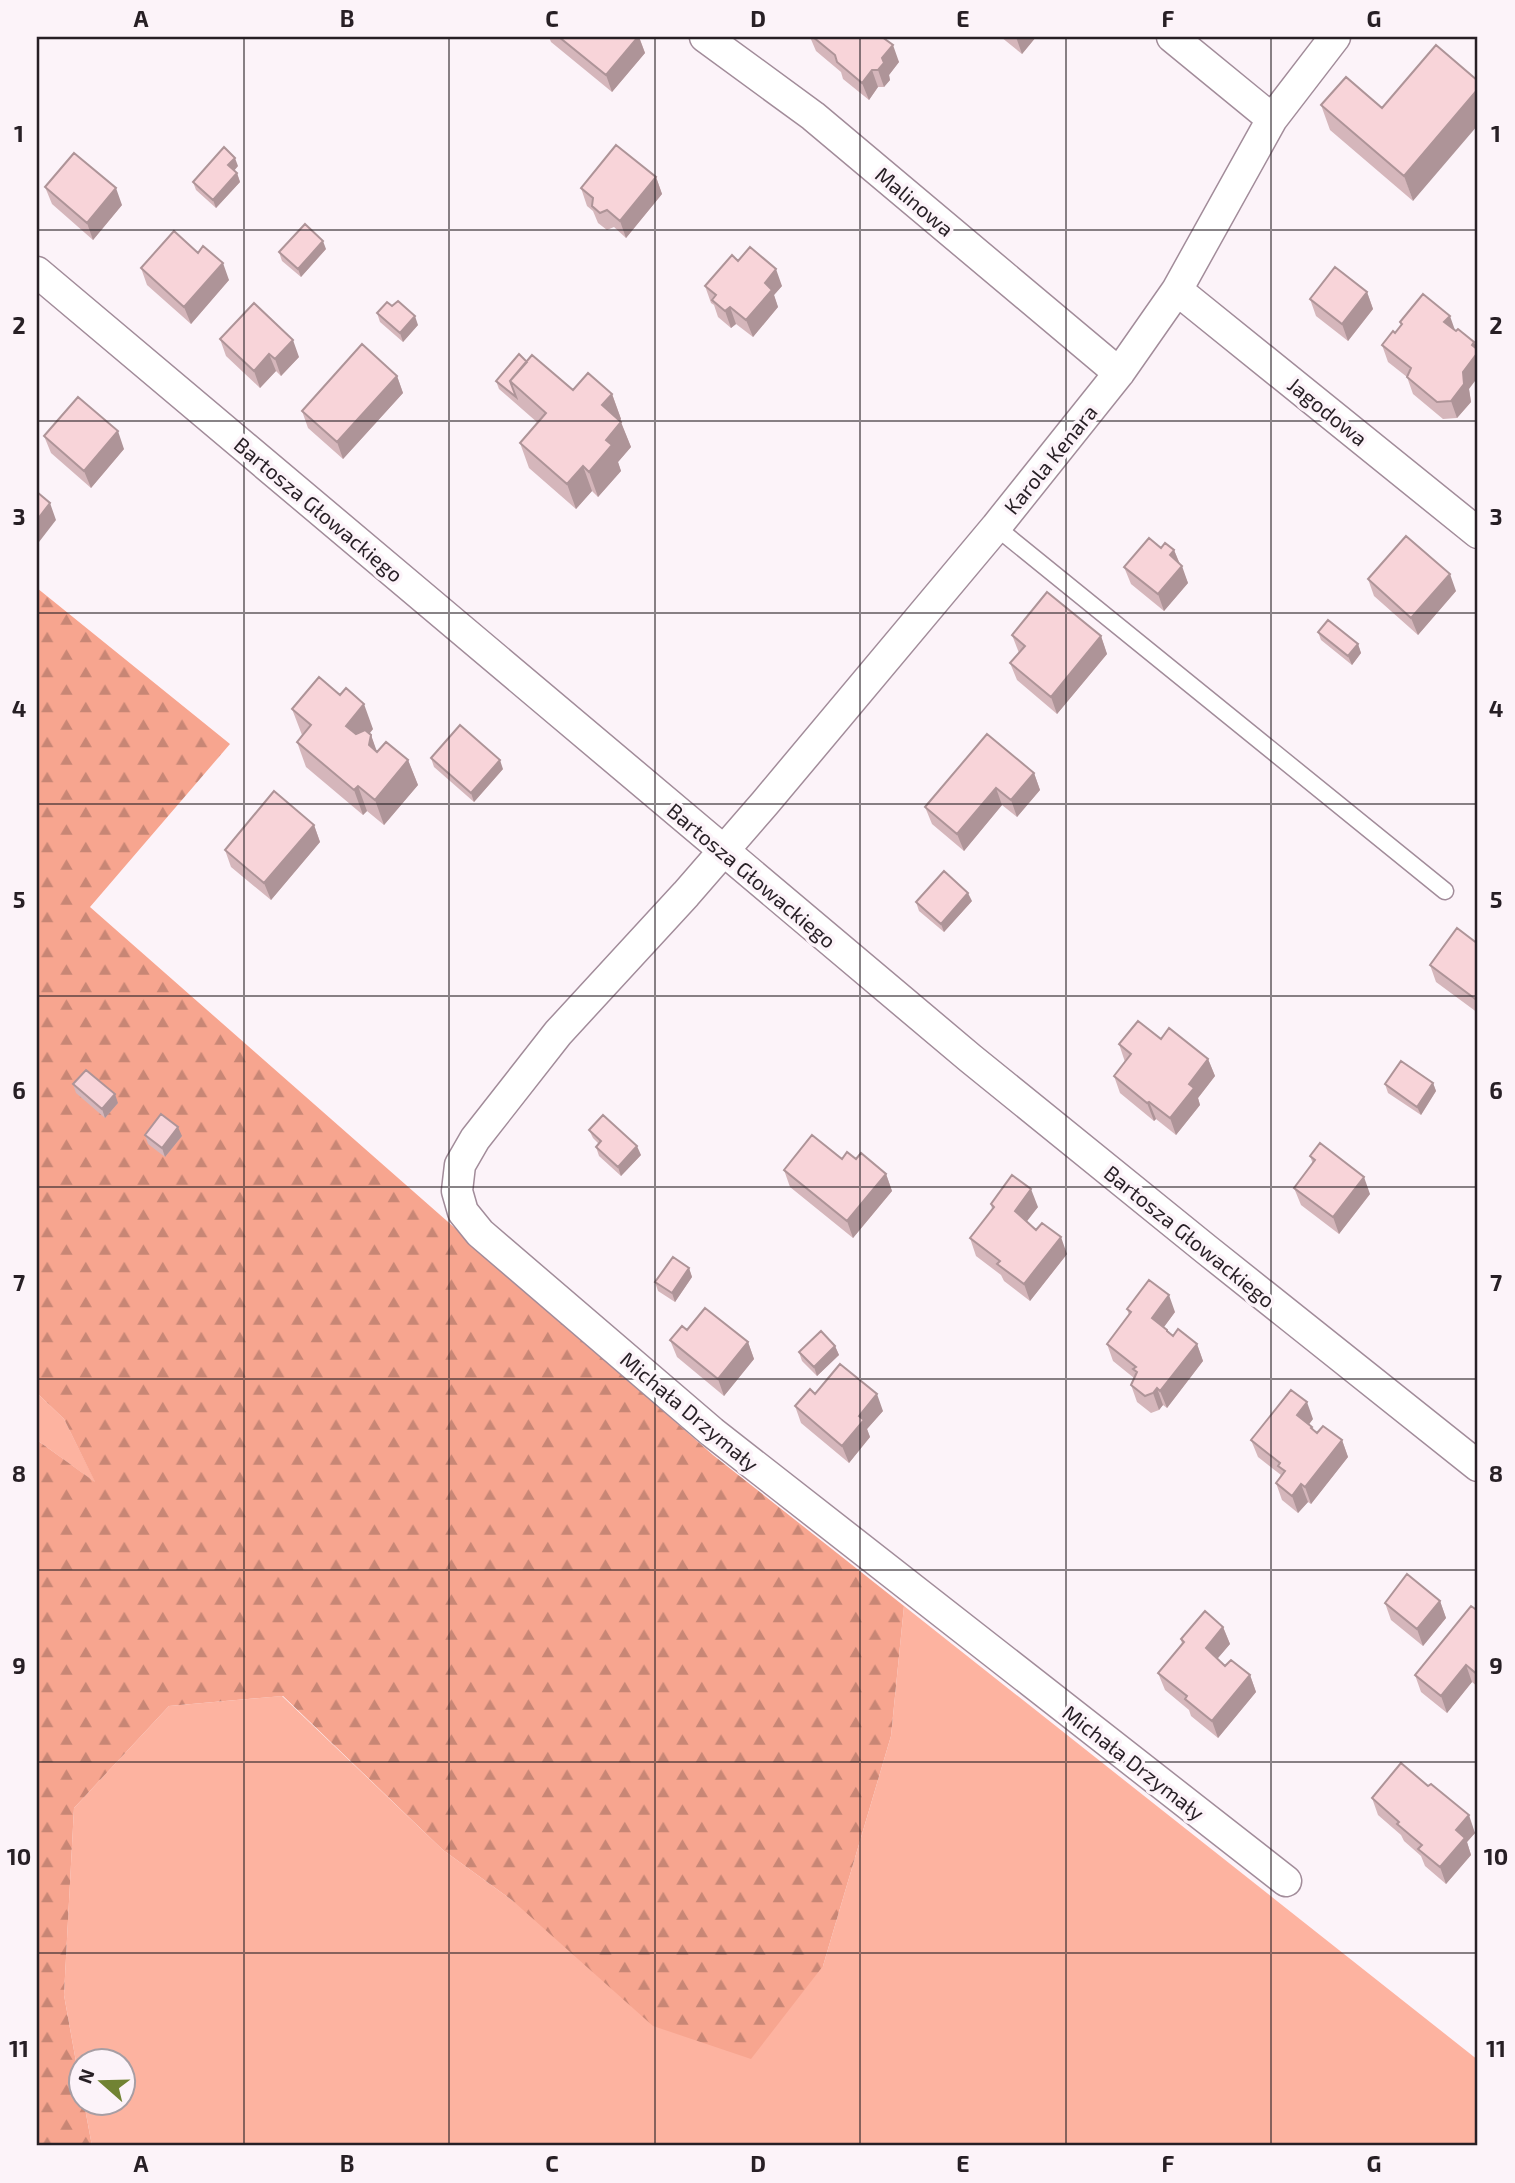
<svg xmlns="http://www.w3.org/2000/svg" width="1515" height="2183" viewBox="0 0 1515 2183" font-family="'Exo 2',sans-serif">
	<defs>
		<pattern id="forest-firs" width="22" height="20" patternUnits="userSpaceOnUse" patternTransform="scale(1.75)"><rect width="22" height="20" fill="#f7a58f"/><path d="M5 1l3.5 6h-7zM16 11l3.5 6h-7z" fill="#c88675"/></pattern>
	</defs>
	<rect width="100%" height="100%" fill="#fcf3f9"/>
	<path fill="#fdb3a0" d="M37,1393L64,1419L96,1483L37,1440Z
		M904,1606L1478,2060V2146H92L84,2103L122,2102V2060H80V2084L64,1995L74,1808L169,1706L282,1696L443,1850L513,1901L823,1966L891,1736Z"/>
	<path fill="url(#forest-firs)" d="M37,588L230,744L90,907L713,1455L904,1606L891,1736L823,1966L751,2059L653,2026L513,1901L443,1850L283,1696L169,1706L74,1808L64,1995L80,2084V2102L84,2103L92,2146H37V1440L95,1482L64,1419L37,1393Z"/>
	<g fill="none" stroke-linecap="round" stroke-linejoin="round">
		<g stroke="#a28c9a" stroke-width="19">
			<path id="lane" d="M996,527L1445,891"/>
		</g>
		<g stroke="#a28c9a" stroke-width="33">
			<path id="street" d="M705,37L813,116L1119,373
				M1172,37L1272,119
				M37,272L970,1058L1207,1250L1478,1466
				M1177,290L1478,533
				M1286,1881L712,1432L480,1233L463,1212L457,1191L460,1165L475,1139L558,1033L686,894L765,803L996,527L1119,373L1177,290L1272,119L1335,37"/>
		</g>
		<use href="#lane" stroke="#fff" stroke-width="16"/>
		<use href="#street" stroke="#fff" stroke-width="30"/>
	</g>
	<path fill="#d5b6bb" d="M549,37H639L645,53L612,92L551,42Z
		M810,37H882L899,62L889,75L890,80L884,87H878L869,100L843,79L841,72L816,51Z
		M1001,37H1036L1022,54Z
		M1321,105L1382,108L1413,201L1330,130Z
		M238,166L234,171L237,173L240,182L216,208L196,190L193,182Z
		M656,177L662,194L626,238L614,227L607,230L598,223L593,211L587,206L581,188Z
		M45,187L122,205L93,240L52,204Z
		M326,249L301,277L282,261L279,252Z
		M198,253L229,280L191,324L147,285L141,268Z
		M738,261L782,286L774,295L778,307L753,337L736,324L731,328L718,317L714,305L711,303L705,286Z
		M1367,292L1373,309L1348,341L1316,316L1310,299Z
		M377,313L418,325L403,342L380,322Z
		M1400,322L1455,330L1474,342L1476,348L1469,389L1471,402L1457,418L1443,419L1413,394L1407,377L1388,362L1382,345L1395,333L1401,325Z
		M220,339L299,357L281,376L276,371L260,388L226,356Z
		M527,362L573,390L612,394L621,419L620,421L631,447L618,462L621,471L598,497L592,491L576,509L529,468L520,443L538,423L499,389L496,381Z
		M397,376L403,393L343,459L308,428L302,411Z
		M44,436L124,449L91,488L51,453Z
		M1161,548L1174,550L1188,583L1164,611L1131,584L1124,567Z
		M1368,579L1456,591L1418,635L1374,596Z
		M1318,632L1358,644L1361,653L1352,665L1321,640Z
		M1012,635L1101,636L1107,654L1057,714L1017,680L1010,663L1019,653Z
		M292,709L373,729L369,734L371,735L376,751L408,760L418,785L384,825L367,811L363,815L306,767L297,742L302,735Z
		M431,758L503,769L474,802L434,767Z
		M1034,773L1040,790L1017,817L1002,805L964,851L932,824L925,807Z
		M314,825L320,842L271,900L231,867L225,850Z
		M972,901L944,932L919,911L916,902Z
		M1478,944V1013L1436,982L1430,965Z
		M1161,1039L1208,1059L1215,1076L1198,1098L1200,1105L1176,1135L1156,1119L1154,1121L1120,1093L1114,1076L1125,1062L1119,1044Z
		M1433,1083L1436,1091L1421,1115L1388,1093L1385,1084Z
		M73,1084L118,1103L105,1118L76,1093Z
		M589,1130L641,1155L621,1176L599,1156L596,1147L599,1144L593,1138Z
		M145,1135L182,1136L165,1157L148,1144Z
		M1310,1156L1370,1194L1339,1234L1301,1205L1294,1188L1313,1164Z
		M856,1159L886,1174L892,1191L853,1238L790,1187L784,1170Z
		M991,1204L1038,1207L1026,1221L1067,1254L1030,1301L1004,1281L1001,1275L976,1256L970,1238L992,1209Z
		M689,1268L692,1277L675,1302L658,1291L655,1282Z
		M1127,1309L1175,1312L1164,1327L1173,1336L1197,1344L1203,1361L1167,1408L1163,1405L1159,1410L1151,1413L1137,1402L1131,1385L1134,1378L1113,1361L1107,1344L1129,1315Z
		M687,1330L748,1342L754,1359L724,1396L677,1357L670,1340Z
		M835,1346L839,1355L817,1376L802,1361L799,1352Z
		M815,1394L883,1411L867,1429L870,1437L849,1463L801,1423L795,1406Z
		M1313,1419L1309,1424L1312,1427L1314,1430L1317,1433L1342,1440L1348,1457L1311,1504L1308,1502L1298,1513L1282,1500L1276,1483L1281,1475L1258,1457L1251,1440Z
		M1440,1601L1446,1618L1423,1646L1391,1620L1385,1603Z
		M1478,1611V1687L1472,1682L1447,1713L1421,1692L1415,1675Z
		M1223,1627L1230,1644L1217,1659L1225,1666L1250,1675L1256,1692L1218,1738L1191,1716L1189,1710L1165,1690L1158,1673L1182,1644L1181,1639Z
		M1372,1798L1475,1833L1467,1842L1471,1855L1446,1884L1425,1866L1421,1856L1404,1841L1401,1835L1378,1815Z"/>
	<path fill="#ae9498" d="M638,37H639L645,53L612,92L606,75Z
		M1016,37H1036L1022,54Z
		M893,45L899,62L889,75L890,80L884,87L878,70L882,58Z
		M872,70L878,87L869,100L862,83Z
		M1478,89V125L1413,201L1404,176Z
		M235,158L238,166L231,174L228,165Z
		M237,173L240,182L216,208L213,200Z
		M656,177L662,194L626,238L620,221Z
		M116,188L122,205L93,240L87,223Z
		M323,241L326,249L301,277L298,269Z
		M223,263L229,280L191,324L184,307Z
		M776,269L782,286L774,295L778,307L753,337L746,320L765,283Z
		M1367,292L1373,309L1348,341L1342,324Z
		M730,307L736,324L731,328L725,311Z
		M415,316L418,325L403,342L400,333Z
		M1450,316L1456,333L1444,322Z
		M293,340L299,357L281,376L275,359Z
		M1474,342L1478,352V377L1469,389L1471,402L1457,418L1451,401L1472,345Z
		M269,354L276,371L260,388L254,371Z
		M397,376L403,393L343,459L337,442Z
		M612,394L621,419L611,430L602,405Z
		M621,422L631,447L618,462L621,471L598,497L589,472L606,440Z
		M118,431L124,449L91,488L84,471Z
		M583,466L592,491L576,509L567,484Z
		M50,503L56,520L39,542L37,535V520Z
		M1174,550L1181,567L1170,555Z
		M1182,566L1188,583L1164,611L1158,594Z
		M1450,574L1456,591L1418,635L1411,618Z
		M1101,636L1107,654L1057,714L1051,697Z
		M1358,644L1361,653L1352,665L1348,656Z
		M364,704L373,729L356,751L346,726Z
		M371,735L380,760L369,745Z
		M408,760L418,785L384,825L375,800Z
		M500,760L503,769L474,802L471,793Z
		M1034,773L1040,790L1017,817L1011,800Z
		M358,786L367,811L363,815L354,790Z
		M996,788L1002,805L964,851L957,834Z
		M314,825L320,842L271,900L264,883Z
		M968,893L972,901L944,932L941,924Z
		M1208,1059L1215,1076L1198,1098L1200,1105L1176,1135L1170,1118L1189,1084Z
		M1433,1083L1436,1091L1421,1115L1417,1107Z
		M115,1094L118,1103L105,1118L102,1109Z
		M1149,1102L1156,1119L1154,1121L1147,1103Z
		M178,1127L182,1136L165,1157L162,1148Z
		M637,1146L641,1155L621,1176L618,1167Z
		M886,1174L892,1191L853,1238L847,1221Z
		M1364,1177L1370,1194L1339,1234L1333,1217Z
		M1031,1189L1038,1207L1021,1229L1015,1211Z
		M1061,1237L1067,1254L1030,1301L1024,1284Z
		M689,1268L692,1277L675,1302L672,1293Z
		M1169,1295L1175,1312L1158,1335L1152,1318Z
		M748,1342L754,1359L724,1396L718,1379Z
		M1197,1344L1203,1361L1167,1408L1160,1391Z
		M835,1346L839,1355L817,1376L814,1367Z
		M1157,1388L1163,1405L1159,1410L1153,1393Z
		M877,1394L883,1411L867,1429L870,1437L849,1463L842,1446L859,1416Z
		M1307,1402L1313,1419L1303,1432L1297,1415Z
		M1342,1440L1348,1457L1311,1504L1305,1487Z
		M1301,1484L1308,1502L1298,1513L1292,1496Z
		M1440,1601L1446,1618L1423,1646L1417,1629Z
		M1223,1627L1230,1644L1212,1665L1206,1648Z
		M1466,1665L1472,1682L1447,1713L1441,1696Z
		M1250,1675L1256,1692L1218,1738L1212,1721Z
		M1469,1815L1475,1833L1467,1842L1471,1855L1446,1884L1440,1867L1456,1830Z"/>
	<path fill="#f8d4d9" stroke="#ae9498" stroke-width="2" d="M559,37H638L606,75Z
		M813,37H882L893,45L882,58L884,63L878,70H872L862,83L837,62L835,55Z
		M1436,45L1478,81V89L1404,176L1321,105L1346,77L1382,108Z
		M616,145L656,177L620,221L607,210L600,213L592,206L593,198L581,188Z
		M224,147L235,158L228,165L237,173L213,200L193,182Z
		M74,153L116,188L87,223L45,187Z
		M305,224L323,241L298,269L279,252Z
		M174,231L198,253L203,246L223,263L184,307L141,268Z
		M750,247L776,269L765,283L772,290L746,320L730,307L725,311L712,300L716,295L705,286L732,255L738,261Z
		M1335,267L1367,292L1342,324L1310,299Z
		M1423,294L1450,316L1444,322L1456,331L1458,329L1474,342L1472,345L1478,350V352L1463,372L1464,384L1451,401L1437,402L1407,377L1411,368L1382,345L1393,331L1395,333L1402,324L1400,322Z
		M398,301L415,316L400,333L377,313L387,302L392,306Z
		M254,303L293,340L275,359L269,354L254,371L220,339Z
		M362,344L397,376L337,442L302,411Z
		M519,354L527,362L510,381L516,397L496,381Z
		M532,355L573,390L588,373L612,394L602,405L621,422L606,440L612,445L589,472L583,466L567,484L520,443L546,413L510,381Z
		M78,397L118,431L84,471L44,436Z
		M37,492L50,503L37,520Z
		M1406,536L1450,574L1411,618L1368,579Z
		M1149,538L1161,548L1165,543L1174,550L1170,555L1182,566L1158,594L1124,567Z
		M1047,592L1101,636L1051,697L1010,663L1025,646L1012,635Z
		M1328,620L1358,644L1348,656L1318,632Z
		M319,677L340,695L346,688L364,704L346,726L356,734L365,730L371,735L369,745L377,752L386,742L408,760L375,800L358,786L354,790L297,742L311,725L292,709Z
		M460,725L500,760L471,793L431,758Z
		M987,734L1034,773L1011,800L996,788L957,834L925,807Z
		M274,791L314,825L264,883L225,850Z
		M944,871L968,893L941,924L916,902Z
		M1457,928L1478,944V1001L1430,965Z
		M1138,1021L1161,1039L1169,1028L1208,1059L1189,1084L1194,1088L1170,1118L1149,1102L1147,1103L1114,1076L1131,1054L1119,1044Z
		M1401,1061L1433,1083L1417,1107L1385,1084Z
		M86,1070L115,1094L102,1109L73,1084Z
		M161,1114L178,1127L162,1148L145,1135Z
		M603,1115L637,1146L618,1167L596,1147L601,1141L589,1130Z
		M812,1135L842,1159L847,1152L856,1159L861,1153L886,1174L847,1221L784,1170Z
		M1320,1143L1364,1177L1333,1217L1294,1188L1315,1160L1310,1156Z
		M1012,1175L1031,1189L1015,1211L1036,1230L1042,1223L1061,1237L1024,1284L997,1264L1000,1261L970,1238L994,1207L991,1204Z
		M673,1257L689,1268L672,1293L655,1282Z
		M1149,1280L1169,1295L1152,1318L1167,1330V1331L1173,1336L1178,1329L1197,1344L1160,1391L1157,1388L1153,1393L1145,1396L1131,1385L1137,1372L1133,1369L1136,1367L1107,1344L1131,1312L1127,1309Z
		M705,1308L748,1342L718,1379L670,1340L682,1326L687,1330Z
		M821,1331L835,1346L814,1367L799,1352Z
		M840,1364L877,1394L859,1416L864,1420L842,1446L795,1406L810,1389L815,1394Z
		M1291,1390L1307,1402L1297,1415L1312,1427L1311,1428L1317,1433L1323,1426L1342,1440L1305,1487L1301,1484L1292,1496L1276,1483L1285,1471L1278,1466L1280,1463L1251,1440Z
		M1407,1574L1440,1601L1417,1629L1385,1603Z
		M1471,1606L1478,1611V1675L1466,1665L1441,1696L1415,1675Z
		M1205,1611L1223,1627L1206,1648L1225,1666L1231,1660L1250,1675L1212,1721L1185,1699L1187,1696L1158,1673L1184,1642L1181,1639Z
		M1401,1763L1428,1786L1431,1784L1469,1815L1456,1830L1465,1838L1440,1867L1418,1849L1422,1845L1397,1824L1399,1822L1372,1798Z"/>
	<path fill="none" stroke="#271f25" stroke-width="2" stroke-opacity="0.55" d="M244,37V2146M449,37V2146M655,37V2146M860,37V2146M1066,37V2146M1271,37V2146M37,230H1478M37,421H1478M37,613H1478M37,804H1478M37,996H1478M37,1187H1478M37,1379H1478M37,1570H1478M37,1762H1478M37,1953H1478"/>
	<g text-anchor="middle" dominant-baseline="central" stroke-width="7" stroke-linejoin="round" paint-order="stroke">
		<g font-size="21" fill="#271f25" stroke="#fcf3f9">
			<text transform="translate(915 201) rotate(40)">Malinowa</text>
			<text transform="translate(1328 411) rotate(39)">Jagodowa</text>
			<text transform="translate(1050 459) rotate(-51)">Karola Kenara</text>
			<text transform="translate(319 509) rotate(40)">Bartosza Głowackiego</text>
			<text transform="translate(752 875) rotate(40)">Bartosza Głowackiego</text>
			<text transform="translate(1190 1236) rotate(39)">Bartosza Głowackiego</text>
			<text transform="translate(690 1411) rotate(40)">Michała Drzymały</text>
			<text transform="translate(1134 1762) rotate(38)">Michała Drzymały</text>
		</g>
	</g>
	<rect width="1515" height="2183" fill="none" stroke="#fcf3f9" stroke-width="77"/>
	<g transform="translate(102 2082) rotate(290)"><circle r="33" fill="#fcf3f9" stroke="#a79ea4" stroke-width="2"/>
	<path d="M0-5L12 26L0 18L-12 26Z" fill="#718333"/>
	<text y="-10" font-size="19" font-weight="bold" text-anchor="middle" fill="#271f25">N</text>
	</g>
	<rect x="38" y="38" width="1438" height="2106" fill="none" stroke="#271f25" stroke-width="2.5"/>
	<g font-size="23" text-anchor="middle" font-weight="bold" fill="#271f25">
		<text x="141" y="27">A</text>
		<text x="347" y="27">B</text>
		<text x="552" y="27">C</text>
		<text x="758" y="27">D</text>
		<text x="963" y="27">E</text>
		<text x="1168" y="27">F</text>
		<text x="1374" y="27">G</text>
		<text x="19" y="142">1</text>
		<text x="1496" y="142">1</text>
		<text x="19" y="334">2</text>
		<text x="1496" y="334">2</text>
		<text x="19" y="525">3</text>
		<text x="1496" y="525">3</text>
		<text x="19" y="717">4</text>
		<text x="1496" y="717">4</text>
		<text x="19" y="908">5</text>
		<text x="1496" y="908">5</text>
		<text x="19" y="1099">6</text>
		<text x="1496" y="1099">6</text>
		<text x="19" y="1291">7</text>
		<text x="1496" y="1291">7</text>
		<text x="19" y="1482">8</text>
		<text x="1496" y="1482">8</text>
		<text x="19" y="1674">9</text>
		<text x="1496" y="1674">9</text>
		<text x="19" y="1865">10</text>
		<text x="1496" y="1865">10</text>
		<text x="19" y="2057">11</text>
		<text x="1496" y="2057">11</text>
		<text x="141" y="2172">A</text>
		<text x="347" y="2172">B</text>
		<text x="552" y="2172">C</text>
		<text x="758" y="2172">D</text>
		<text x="963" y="2172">E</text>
		<text x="1168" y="2172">F</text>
		<text x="1374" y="2172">G</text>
	</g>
</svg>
